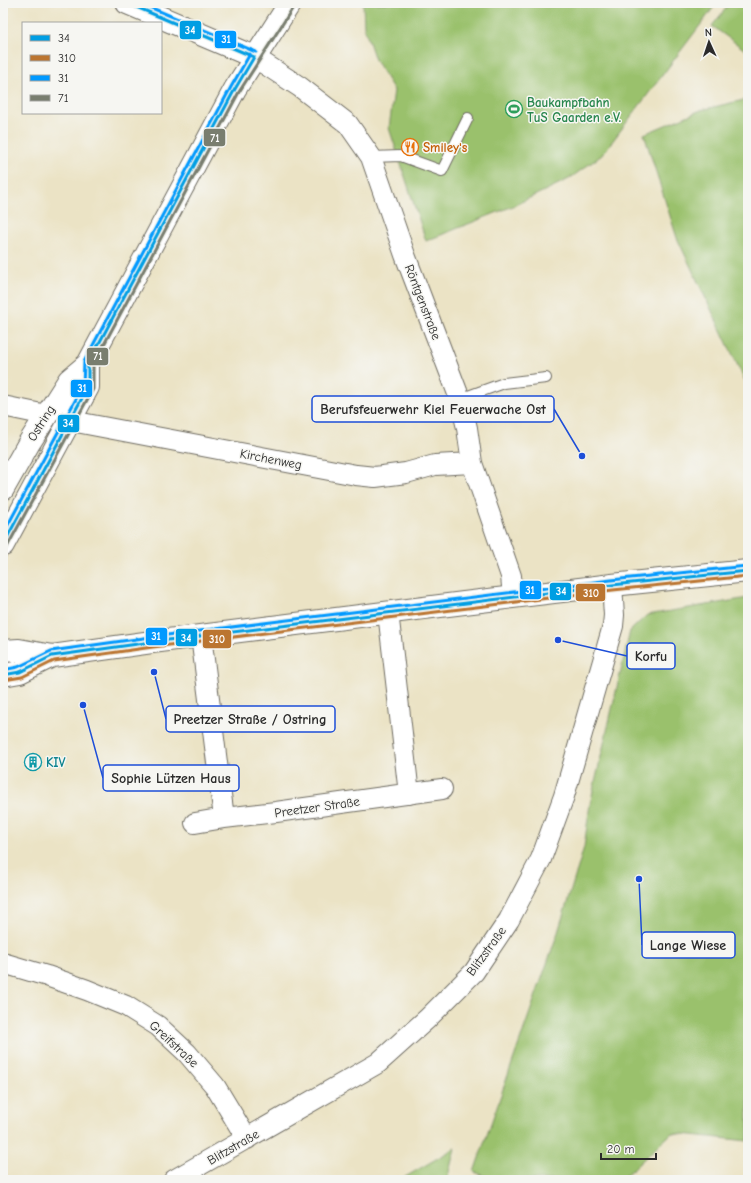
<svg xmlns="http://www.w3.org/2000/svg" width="751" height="1183" viewBox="0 0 751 1183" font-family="'Comic Neue',sans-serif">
	<rect width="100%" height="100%" fill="#f6f6f2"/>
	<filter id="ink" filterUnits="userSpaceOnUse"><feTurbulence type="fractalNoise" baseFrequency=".025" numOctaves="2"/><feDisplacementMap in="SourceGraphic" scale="8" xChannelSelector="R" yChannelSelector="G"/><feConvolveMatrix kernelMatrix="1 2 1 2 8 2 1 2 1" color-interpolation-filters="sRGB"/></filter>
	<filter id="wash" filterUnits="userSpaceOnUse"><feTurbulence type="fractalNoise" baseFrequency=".012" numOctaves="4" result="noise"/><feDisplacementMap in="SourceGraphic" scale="16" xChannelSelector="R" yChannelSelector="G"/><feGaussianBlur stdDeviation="0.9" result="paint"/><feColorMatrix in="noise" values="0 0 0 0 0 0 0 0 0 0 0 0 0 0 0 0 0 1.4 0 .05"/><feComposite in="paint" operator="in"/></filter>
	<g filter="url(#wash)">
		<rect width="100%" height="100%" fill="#ebe3c5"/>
		<path fill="#9ac16c" stroke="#62764c" d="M363,3H717L602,155L569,179L513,206L426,241L389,128L394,90L375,60L364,27Z
			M730,3H748V52L712,26Z
			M748,99V387L677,238L644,134L701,110Z
			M748,598V1141L672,1133L621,1180H497L474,1172L558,932L579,864L584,847L590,804L630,631L647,615Z
			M455,1148L447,1180H400Z"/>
	</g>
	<g filter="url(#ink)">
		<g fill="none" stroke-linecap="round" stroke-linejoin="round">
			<g stroke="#6e6b61" stroke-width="12">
				<path id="lane" d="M371,157L401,156L442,171L468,118
					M460,399L504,383L546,378"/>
			</g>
			<g stroke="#6e6b61" stroke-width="22">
				<path id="street" d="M254,57L300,87L348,124L371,157L405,255L460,399L467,428L472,463L511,576L513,597
					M3,406L46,415
					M71,421L356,475L375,477L406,473L435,465L472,463
					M388,612L409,794
					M201,636L224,818
					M195,823L224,818L276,812L442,789
					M3,963L47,976L87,990L126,1006L158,1026L187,1053L215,1086L247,1139
					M174,1180L378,1063L427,1019L474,972L509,920L541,859L564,796L613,626L614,615L612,585"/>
			</g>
			<g stroke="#6e6b61" stroke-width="24">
				<path id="secondary" d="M127,3L254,57
					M3,651L19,650L52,656L152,642L464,603L612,585L748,571
					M3,675L20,672L52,656"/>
			</g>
			<g stroke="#6e6b61" stroke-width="24">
				<path id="primary" d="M3,489L29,443L69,380L88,364L235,89L290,3
					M3,545L88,387V364"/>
			</g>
			<use href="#lane" stroke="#fff" stroke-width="10"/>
			<use href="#street" stroke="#fff" stroke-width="20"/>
			<use href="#secondary" stroke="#fff" stroke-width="22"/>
			<use href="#primary" stroke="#fff" stroke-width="22"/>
			<g stroke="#f6f6f2" stroke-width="6">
				<path id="bus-1" d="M127,3L254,57
					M3,545L88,387V364L235,89L254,57
					M3,675L20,672L52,656L152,642L612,585L748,571"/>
			</g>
			<g stroke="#f6f6f2" stroke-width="6">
				<path id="bus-2" d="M4,680L22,677L54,661L153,647L613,590L748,576"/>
			</g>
			<g stroke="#f6f6f2" stroke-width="6">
				<path id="bus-3" d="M140,3L256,52
					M3,534L83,386L84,362L231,87L250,54
					M3,670L18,667L51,651L151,637L611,580L747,566"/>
			</g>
			<g stroke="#f6f6f2" stroke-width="6">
				<path id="bus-4" d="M7,547L93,389V365L239,92L294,6"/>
			</g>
			<use href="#bus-1" stroke="#009ee3" stroke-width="3"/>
			<use href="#bus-2" stroke="#bb7530" stroke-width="3"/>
			<use href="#bus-3" stroke="#09f" stroke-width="3"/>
			<use href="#bus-4" stroke="#797e6f" stroke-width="3"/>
		</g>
	</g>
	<defs>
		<g id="stadium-ring" transform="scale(0.9)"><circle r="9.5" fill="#f6f6f2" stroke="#2e9e5b" stroke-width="1.5"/><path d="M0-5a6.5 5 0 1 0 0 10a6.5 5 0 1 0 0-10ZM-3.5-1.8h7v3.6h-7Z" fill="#2e9e5b"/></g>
		<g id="restaurant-ring" transform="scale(0.9)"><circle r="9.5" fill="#f6f6f2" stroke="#e8710a" stroke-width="1.5"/><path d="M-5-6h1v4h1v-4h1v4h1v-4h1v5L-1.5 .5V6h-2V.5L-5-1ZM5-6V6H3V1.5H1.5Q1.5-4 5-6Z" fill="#e8710a"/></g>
		<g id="building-ring" transform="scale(0.9)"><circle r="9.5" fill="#f6f6f2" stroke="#0f9aa8" stroke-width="1.5"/><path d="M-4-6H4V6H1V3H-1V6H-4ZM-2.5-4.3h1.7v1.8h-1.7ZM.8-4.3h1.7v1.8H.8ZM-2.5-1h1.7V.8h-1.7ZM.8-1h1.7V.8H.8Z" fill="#0f9aa8"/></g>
	</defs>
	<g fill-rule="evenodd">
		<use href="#stadium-ring" x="514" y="109"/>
		<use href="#restaurant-ring" x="410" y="147"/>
		<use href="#building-ring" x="33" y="762"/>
	</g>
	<g text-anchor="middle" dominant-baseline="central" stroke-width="3" stroke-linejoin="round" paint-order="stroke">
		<g font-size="13" font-weight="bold" fill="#27864d" stroke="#f6f6f2" text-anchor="start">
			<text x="527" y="102">Baukampfbahn<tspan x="527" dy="15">TuS Gaarden e.V.</tspan></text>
		</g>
		<g font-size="13" font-weight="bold" fill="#c56008" stroke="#f6f6f2" text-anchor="start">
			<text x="423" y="147">Smiley's</text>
		</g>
		<g font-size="13" fill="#2b2b2b" stroke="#f6f6f2">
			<text transform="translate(423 302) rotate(69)">Röntgenstraße</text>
			<text transform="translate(41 423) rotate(-58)">Ostring</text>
			<text transform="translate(271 459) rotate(11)">Kirchenweg</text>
			<text transform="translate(317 807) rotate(-8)">Preetzer Straße</text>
			<text transform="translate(486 951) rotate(-54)">Blitzstraße</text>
			<text transform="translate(174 1044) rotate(43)">Greifstraße</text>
			<text transform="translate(233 1147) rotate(-30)">Blitzstraße</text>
		</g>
		<g font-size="13" font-weight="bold" fill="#0d838f" stroke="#f6f6f2" text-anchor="start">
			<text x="46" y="762">KIV</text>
		</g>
	</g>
	<path fill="none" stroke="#1d4ed8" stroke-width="1.5" d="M582 456L554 409M558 640L627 656M154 672L166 719M83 705L103 778M639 879L642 945"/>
	<g fill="#1d4ed8" stroke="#f6f6f2" stroke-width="1.5">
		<circle cx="582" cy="456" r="4"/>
		<circle cx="558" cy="640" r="4"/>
		<circle cx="154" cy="672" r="4"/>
		<circle cx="83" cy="705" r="4"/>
		<circle cx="639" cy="879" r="4"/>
	</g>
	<g fill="#f6f6f2" stroke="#1d4ed8" stroke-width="1.5">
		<rect x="312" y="396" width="242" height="26" rx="4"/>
		<rect x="627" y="643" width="48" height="26" rx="4"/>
		<rect x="166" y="706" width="169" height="26" rx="4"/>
		<rect x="103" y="765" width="136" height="26" rx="4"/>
		<rect x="642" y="932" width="93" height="26" rx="4"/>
	</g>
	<g font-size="14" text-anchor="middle" font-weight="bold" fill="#2b2b2b">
		<text x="433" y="414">Berufsfeuerwehr Kiel Feuerwache Ost</text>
		<text x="651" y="661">Korfu</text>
		<text x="250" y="724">Preetzer Straße / Ostring</text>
		<text x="171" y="783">Sophie Lützen Haus</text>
		<text x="688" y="950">Lange Wiese</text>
	</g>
	<g stroke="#f6f6f2" stroke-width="1.5">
		<rect x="179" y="20" width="23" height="20" rx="4" fill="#009ee3"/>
		<rect x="214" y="30" width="23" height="19" rx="4" fill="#09f"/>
		<rect x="203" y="128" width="23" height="19" rx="4" fill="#797e6f"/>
		<rect x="86" y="347" width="23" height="19" rx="4" fill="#797e6f"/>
		<rect x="70" y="379" width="23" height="19" rx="4" fill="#09f"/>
		<rect x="57" y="414" width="23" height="19" rx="4" fill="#009ee3"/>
		<rect x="519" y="580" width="23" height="20" rx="4" fill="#09f"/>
		<rect x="549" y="582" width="23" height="19" rx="4" fill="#009ee3"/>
		<rect x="575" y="583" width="31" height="19" rx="4" fill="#bb7530"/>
		<rect x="145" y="627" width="23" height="19" rx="4" fill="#09f"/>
		<rect x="175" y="628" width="23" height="19" rx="4" fill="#009ee3"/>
		<rect x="202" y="629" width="30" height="20" rx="4" fill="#bb7530"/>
	</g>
	<g font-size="11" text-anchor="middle" font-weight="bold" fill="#fff">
		<text x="190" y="34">34</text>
		<text x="226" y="43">31</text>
		<text x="215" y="142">71</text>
		<text x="98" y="360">71</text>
		<text x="82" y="392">31</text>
		<text x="68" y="427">34</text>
		<text x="530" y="594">31</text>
		<text x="561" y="595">34</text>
		<text x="591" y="597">310</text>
		<text x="156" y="640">31</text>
		<text x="186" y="642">34</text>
		<text x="217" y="643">310</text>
	</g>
	<rect width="751" height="1183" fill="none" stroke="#f6f6f2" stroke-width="16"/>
	<rect x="22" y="22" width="140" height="92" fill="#f6f6f2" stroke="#a5a5a2"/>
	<rect x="30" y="35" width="20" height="6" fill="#009ee3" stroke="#a5a5a2"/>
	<text x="58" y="42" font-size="12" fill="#2b2b2b">34</text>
	<rect x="30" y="55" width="20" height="6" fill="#bb7530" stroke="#a5a5a2"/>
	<text x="58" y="62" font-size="12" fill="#2b2b2b">310</text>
	<rect x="30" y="75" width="20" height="6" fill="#0099ff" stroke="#a5a5a2"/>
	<text x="58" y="82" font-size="12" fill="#2b2b2b">31</text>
	<rect x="30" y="95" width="20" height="6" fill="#797e6f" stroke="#a5a5a2"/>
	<text x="58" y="102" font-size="12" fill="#2b2b2b">71</text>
	<g transform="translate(709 42) rotate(357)" stroke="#f6f6f2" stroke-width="3" paint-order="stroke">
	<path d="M0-3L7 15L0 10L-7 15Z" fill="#2b2b2b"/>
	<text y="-6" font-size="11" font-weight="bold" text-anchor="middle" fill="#2b2b2b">N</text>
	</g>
	<path d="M601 1153v6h55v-6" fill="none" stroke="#2b2b2b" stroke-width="2"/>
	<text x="607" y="1153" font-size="12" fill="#2b2b2b" stroke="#f6f6f2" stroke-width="3" paint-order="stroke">20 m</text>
</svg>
